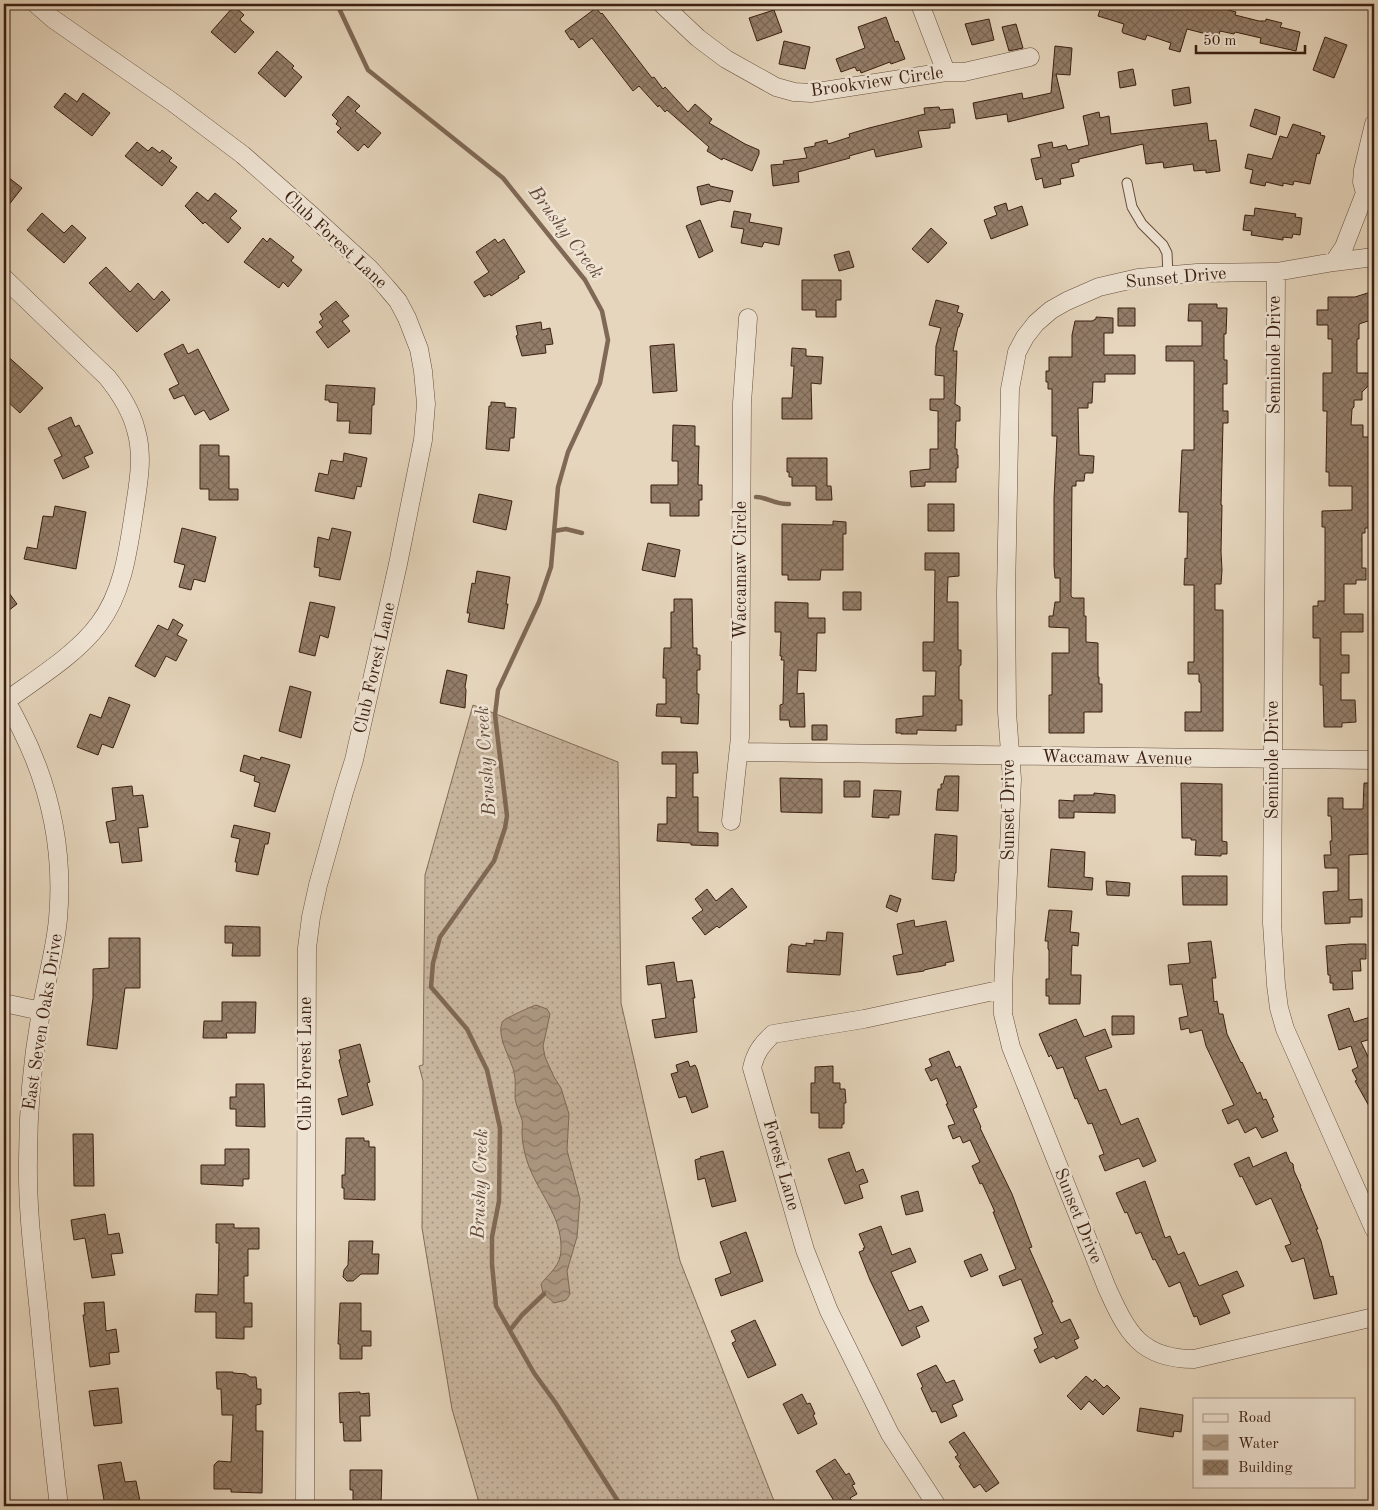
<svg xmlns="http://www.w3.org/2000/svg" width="1378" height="1510" viewBox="0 0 1378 1510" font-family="'Old Standard TT',serif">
	<defs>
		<pattern id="grass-dots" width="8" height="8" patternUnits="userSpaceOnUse" patternTransform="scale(1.25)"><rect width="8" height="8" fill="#c9b7a0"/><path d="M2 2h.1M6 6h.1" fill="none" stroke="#a49481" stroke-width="1.8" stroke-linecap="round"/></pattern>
		<pattern id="water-waves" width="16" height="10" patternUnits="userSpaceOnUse" patternTransform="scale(1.25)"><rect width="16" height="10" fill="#ac9883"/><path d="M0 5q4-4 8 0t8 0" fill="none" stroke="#8d7b6a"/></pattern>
		<pattern id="building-cross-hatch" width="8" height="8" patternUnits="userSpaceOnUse" patternTransform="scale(1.25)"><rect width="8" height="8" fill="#947e6a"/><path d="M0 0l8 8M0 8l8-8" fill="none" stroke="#7a6756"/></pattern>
	</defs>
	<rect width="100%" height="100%" fill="#e6d6bd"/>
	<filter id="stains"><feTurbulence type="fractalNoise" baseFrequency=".004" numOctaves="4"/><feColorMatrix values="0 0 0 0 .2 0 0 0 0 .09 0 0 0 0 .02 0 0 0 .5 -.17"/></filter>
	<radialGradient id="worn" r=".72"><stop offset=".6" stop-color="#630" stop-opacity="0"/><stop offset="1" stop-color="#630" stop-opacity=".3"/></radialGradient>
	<path fill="url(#grass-dots)" stroke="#826b58" d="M473,705L618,762L621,1003L680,1261L776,1506H480L452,1409L422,1228L423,1081L419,1066L423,1065L425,875Z"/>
	<path fill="url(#water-waves)" stroke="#7f6855" d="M536,1005L547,1009L550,1014L543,1046L545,1057L554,1077L561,1088L569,1114L567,1150L580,1199L577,1237L567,1271L570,1294L566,1300L554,1303L543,1293L541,1284C550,1272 561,1266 561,1249C562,1215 537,1192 527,1161C524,1152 522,1141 522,1131C522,1128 523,1124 522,1120C520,1113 516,1106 515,1098C515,1089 516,1081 514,1072C511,1059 495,1034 503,1021C504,1019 532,1006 536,1005Z"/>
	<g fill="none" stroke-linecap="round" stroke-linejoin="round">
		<path stroke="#7f6855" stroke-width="4.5" d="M337,4L368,70L503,178L585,280L602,311L608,340L600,383L568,452L558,487L551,567L539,602L498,690L495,715L507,816L505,828L494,861L440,937L433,963L431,987L467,1029L487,1070L500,1128L499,1201L492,1237V1264L496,1306L534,1373L555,1402L621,1506
			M756,497C767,497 776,505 789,504
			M554,531L566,529L582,533
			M510,1330L522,1315L544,1294"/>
	</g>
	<path fill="url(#building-cross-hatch)" stroke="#3b1f11" d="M1102,4H1207L1236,12L1235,15L1259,21H1266V19L1282,23L1280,27L1300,32L1296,51L1260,43L1261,38L1235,32L1234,34L1220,31L1218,37L1187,29L1180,52L1169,49L1171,43L1147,35L1145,40L1123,33L1122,31L1124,24L1098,16Z
		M234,6L244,15L240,19L241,21L254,32L235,53L211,32Z
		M596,8L601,14L602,13L652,78L654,77L663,89L665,87L688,112L695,104L712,119L709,123L745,144L759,150V154L752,171L723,158L722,160L707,151L709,147L667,110L665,112L659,105L658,107L639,86L633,91L592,38L579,48L573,39L571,40L565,31Z
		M774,10L782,32L757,41L749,18Z
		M886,17L895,42L898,41L905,59L891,64L890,62L861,73L860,70L857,71L855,67L841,72L836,59L865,48L858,27Z
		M989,19L994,40L972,45L965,24Z
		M1016,24L1023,48L1009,51L1002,27Z
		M1325,37L1347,45L1334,78L1313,70Z
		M784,41L810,47L805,69L779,64Z
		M1055,46L1072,48L1070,75L1056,74L1064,108L1008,122L1007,114L976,119L973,103L1022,93L1023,99L1051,93Z
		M277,51L294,66L292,68L302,77L285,97L258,73Z
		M1133,69L1136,85L1120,88L1118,72Z
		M1189,87L1191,103L1174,106L1172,90Z
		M65,93L77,102L83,93L110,113L92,136L54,107Z
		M348,96L360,106L355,111L381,133L368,148L364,144L358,151L337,132L341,128L336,124L338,121L332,115Z
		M939,107L940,110L953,109L955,123H950V128L918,131L922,147L876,157L874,149L849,156L850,158L798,172L799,182L773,186L771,165L784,164L783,161L807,158L804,148L815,146V143L827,140L828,144L850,137L849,134L869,128L925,114L924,108Z
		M1255,109L1280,117L1276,135L1250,126Z
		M1099,112L1100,118L1109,116L1111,134L1207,123L1209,141L1216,140L1220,171L1206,173V170L1194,171L1193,164L1164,168L1163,162L1146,164L1143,144L1079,159V162L1071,164L1074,176L1060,179L1061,184L1044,188L1042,178L1036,180L1031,159L1041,157L1038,145L1052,142L1053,148L1066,145L1068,150L1089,145L1083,116Z
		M1293,124L1321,133L1320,135L1325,136L1319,154L1317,153L1310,184L1294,181L1293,185L1283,183V186L1266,182L1265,186L1250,183L1253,170L1245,168L1248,154L1272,159L1280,136L1287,138Z
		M137,142L148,151L152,147L160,153L162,150L172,158L169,161L177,167L162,186L125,156Z
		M4,174L22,188L4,211Z
		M709,184L710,186L733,191L730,202L720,200L701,205L697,187Z
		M197,192L208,201L215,193L237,211L230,218L241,228L228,243L205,222L203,224L185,206Z
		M1006,203L1008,211L1022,206L1028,225L991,239L984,220L997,215L994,207Z
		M1255,208L1296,214L1295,217L1302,218L1300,235L1293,234L1292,238L1283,237V240L1251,235L1252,231L1243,230L1245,215L1254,216Z
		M734,211L751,214L749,222L782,228L779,245L764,242L762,247L741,243L744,229L731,227Z
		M42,213L64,233L72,225L86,238L64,263L27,230Z
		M700,220L713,251L699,258L686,226Z
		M931,228L947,243L928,263L912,249Z
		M263,238L267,242L270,238L294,257L291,261L302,270L288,287L283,282L279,288L244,262Z
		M495,239L498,243L504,239L525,272L518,276L519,278L491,296L490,294L484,297L474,282L489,272L476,252Z
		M849,251L854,267L839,271L834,255Z
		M106,267L130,292L138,283L154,300L162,291L170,300L137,332L89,283Z
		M802,280H841V300H836V317H816V310H802Z
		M1374,291V319L1359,324V339H1357V373H1368L1372,377V382L1362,392V400H1354V407L1352,409L1351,425H1363V437H1374V476H1369L1370,528H1365V533H1362V568H1366V580H1356V584H1344V614H1363V632H1341V655H1349V673H1341V700H1355L1356,722L1342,723V727H1324L1323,685H1320V638H1313V606H1318V601H1325V527H1322V511L1352,510V486H1329V472H1326L1327,411H1323V373H1332V339H1328V325H1317V310H1328V297H1355Z
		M936,300L959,306L957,312L963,314L959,327H958L953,351H957L955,404L960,407V421H956L955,449H957V455H958V468H956V482H925V486L911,487L910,471L930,469V449H938V411L930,410V399H944V376L935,375L936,346L941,328L929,325Z
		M336,301L349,316L342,321L350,331L328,348L316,332L323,327L319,322L323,319L320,314Z
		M1189,304H1217V308H1227L1226,334H1224V360H1227V384H1223V411H1228V423H1223L1221,505H1222L1221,552L1222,570L1221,584H1215V610H1223V731H1185V712H1201V683L1199,682V674H1188V662H1194V585H1184L1185,558L1187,559L1188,512H1179L1182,450H1194V361H1166V346H1202V321H1188Z
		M1118,308H1135V326H1118Z
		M1096,317L1113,318V333H1104V355H1135V374H1105V382H1093L1092,403H1088V408H1078L1079,455L1094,456L1093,473H1085L1084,481H1076V486H1072L1071,596L1073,598H1084V616H1086V642L1098,643V677H1099V684H1102V712H1084V733H1049V695H1052V653H1069V628L1049,627V616H1053L1055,602H1060V578H1055L1054,566V498L1057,436H1052V389H1048V382H1046V371H1049V357H1072V335L1075,321H1092L1096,319Z
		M541,322L542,330L550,328L553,344L545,345L546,353L522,356L516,336L518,335L516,326Z
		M183,344L188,354L198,349L229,410L210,420L204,410L195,415L184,395L174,399L169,389L179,384L164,354Z
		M674,344L677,391L653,393L650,346Z
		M792,348L806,349V356L823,357L821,384L811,383L812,419H782V398H792L794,366H791Z
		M4,353L43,388L20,413L4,398Z
		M326,385L375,388L374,405H372L371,434L349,433L350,421H337L338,403L329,402V400H325Z
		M491,402L505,403V407L516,408L514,438H510L509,451L486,449L489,406H491Z
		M71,417L75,427L79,425L93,453L84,457L89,467L63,479L54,460L62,456L48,428Z
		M673,425L695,426V446H699L698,485H702V500H699V516H670V503H651V485H678V461H672Z
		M200,445H219V456H229V489H238V500H209V489H200Z
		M344,453L367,458L361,487L357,486L354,499L315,491L319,473L328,475L331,460L343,462Z
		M787,458H827V486H831L832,500H816V486H792V477H789V472H787Z
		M479,494L512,501L506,530L473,522Z
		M928,504H954V531H928Z
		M55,506L86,512L76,569L24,559L27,547L37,549L43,516L53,517Z
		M833,521L846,522V534H843V570H821L820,580H788V575H782V524L833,525Z
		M182,528L216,537L205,582L194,579L191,590L179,587L185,565L174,562Z
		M332,528L351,532L340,580L319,576L320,568L314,567L318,537L329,540Z
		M648,543L680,550L675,577L642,570Z
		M925,553H959V576L948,577L947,602H958V650H961V665L959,666V700H962V725H956V731L917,730V734H901V733H896V719L923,716V696H935L936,671H923V642H934L935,570H925Z
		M477,571L510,577L506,604H508L504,629L468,622L470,613H467L472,583L475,584Z
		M4,586L17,604L4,614Z
		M843,592H861V610H843Z
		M674,599H692L693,648H697V655H700V670H697V694H699L698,724L681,723V717L656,716L657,704H666V678H663L664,648H671V612H674Z
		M310,602L335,607L328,638L320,635L315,656L299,652Z
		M775,602L808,603V618H825V633H817L816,671L798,670L797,694L804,693L805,727H790L789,720H780V705L783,704L784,660H781L782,656H780L781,632H775Z
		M173,619L183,625L177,635L187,640L176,661L166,656L155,677L135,666L158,625L168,630Z
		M447,670L467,675L465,687L466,690L465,708L440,703Z
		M290,686L311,692L301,738L279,731Z
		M109,697L130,705L113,748L102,744L98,755L77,747L90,714L101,718Z
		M812,725H827V740H812Z
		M662,752H697L698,773H693V797H698V832L718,833V846L691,845V843L657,841L658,824H667V797L676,798V764H662Z
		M244,755L260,760L261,757L290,765L275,812L254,806L260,783L254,781L255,776L240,771Z
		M945,776H959L958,811L936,810L938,789H941V784H943Z
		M780,778L822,779V813L781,812Z
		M844,781H860V797H844Z
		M1181,783L1222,784V841L1227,842V854H1221V856L1195,855L1196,840H1191V838H1182Z
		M1364,783H1374V838H1368L1369,854L1349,855V900L1362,899V917H1350V923L1325,924L1323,892L1338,891V868H1325L1324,855H1331L1330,841H1332L1331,816H1328V798H1343V809H1363Z
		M132,786L133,796L143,795L148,827L138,828L142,861L122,863L119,842L110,843L106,822L116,820L112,788Z
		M874,790L901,791L899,815H889V818L872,817Z
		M1094,793L1115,795V813L1074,812V818H1059V800L1074,801V795H1094Z
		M234,825L270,833L268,844H265L258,875L236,871L237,862H235L240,839L231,837Z
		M935,834L957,836L956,873H955L954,881L932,879Z
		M1051,849L1085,852L1084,877L1093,878L1092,890L1048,887Z
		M1182,876H1227V905H1183Z
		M1106,881L1130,883L1129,896L1107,895Z
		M732,888L747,907L719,928L717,926L705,935L692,918L703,910L695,899L707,889L716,901Z
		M890,895L901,899L897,912L886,907Z
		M1049,910L1072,911L1070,932L1079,933L1078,946L1072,945L1071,975H1081L1080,1004H1049V996H1046V979H1049V950L1048,949V941H1045Z
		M914,920L915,927L946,921L954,961L945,963L946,965L924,970V971L897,975L893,956L903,954L897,924Z
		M225,926L260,927V956H232L233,943H225Z
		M827,932L843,933L840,975L787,972L789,946H791V944L806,946V943L814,944V940L826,941Z
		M109,938H140V988H125L117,1049L87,1045L93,998V969L109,968Z
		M1211,941L1216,978H1212L1214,1002L1217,1001L1219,1014H1223L1227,1034L1241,1063L1242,1062L1257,1094L1260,1092L1263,1100L1266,1099L1274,1117L1272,1118L1278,1131L1262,1138L1256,1127L1245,1133L1238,1119L1228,1124L1222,1110L1234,1105L1206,1046L1202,1030L1190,1033L1189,1028L1181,1030L1179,1018L1188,1016L1182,984L1170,985L1168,965L1190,963L1188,943Z
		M1350,944H1366V959H1360L1361,971H1352L1353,989L1333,990V983H1330V975H1328L1326,946Z
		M674,962L677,982L692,980L695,998H693L697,1032L655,1038L652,1020L666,1018L661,983L648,985L646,966Z
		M222,1002H256L255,1033H226L227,1038H203L204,1021H222Z
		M1349,1008L1354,1022L1374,1016V1038L1361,1042L1374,1069V1115L1355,1081L1357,1080L1352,1070L1358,1067L1351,1046L1339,1050L1328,1015Z
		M1112,1016H1134V1034L1112,1035Z
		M1076,1019L1084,1037L1105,1029L1112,1047L1085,1057L1099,1091L1106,1089L1121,1125L1138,1118L1156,1161L1143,1167L1139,1158L1105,1171L1099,1156L1104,1154L1092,1123L1088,1124L1077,1098L1075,1099L1063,1067L1057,1069L1051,1055L1049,1057L1039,1034Z
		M360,1044L370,1082L367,1083L373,1105L342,1115L338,1099L348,1096L339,1060L341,1059L339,1050Z
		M949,1051L956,1068L960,1066L977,1107L973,1109L981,1127L980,1128L1012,1194L1032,1247L1029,1248L1053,1302H1051L1061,1323L1070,1319L1079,1338L1074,1340L1078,1348L1056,1359L1054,1356L1040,1363L1034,1350L1038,1348L1034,1338L1043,1334L1021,1279L1003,1286L999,1276L1016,1269L993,1212H995L982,1183L980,1184L972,1166L980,1162L970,1140L963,1143L960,1136L953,1139L948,1126L955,1124L946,1104H948L937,1078L931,1081L925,1069L932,1066L929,1059Z
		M688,1061L690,1067L695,1065L697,1069L708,1107L692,1113L686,1096L679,1098L671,1074L678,1072L676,1065Z
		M833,1066V1083H840V1089H845L846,1103H844V1124H842V1128H819V1113H811V1083H815V1067Z
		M236,1084H264L265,1127L236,1126V1109H230V1097H236Z
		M73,1134H93L94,1186H74Z
		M346,1138H364V1141H369V1147H375V1200L344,1199V1188H342V1175H345Z
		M225,1149H249V1179H243V1186L201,1184V1165H225Z
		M723,1151L736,1201L712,1207L705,1178L698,1180L695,1160L701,1158L700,1157Z
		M849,1152L856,1172L863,1169L868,1182L859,1185L863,1198L845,1204L828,1159Z
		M1286,1152L1290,1162L1293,1164L1294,1171L1301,1186H1300L1318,1229H1316L1321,1241L1330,1277L1333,1276L1337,1294L1314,1299L1304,1258L1292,1262L1285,1246L1291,1244L1271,1198L1256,1205L1242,1176L1240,1177L1234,1164L1249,1157L1253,1167Z
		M1145,1181L1165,1238L1170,1236L1178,1255L1184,1252L1199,1286L1237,1271L1244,1286L1222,1295L1230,1313L1200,1325L1197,1316L1194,1317L1180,1282L1169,1287L1155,1259L1153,1260L1141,1232L1136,1234L1127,1212L1125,1213L1116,1193Z
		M918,1191L923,1211L906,1215L901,1196Z
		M105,1214L108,1235L119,1233L123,1253L111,1254L115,1275L92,1278L85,1238L74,1240L71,1220Z
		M216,1224H234V1228H259V1249H248V1276H244V1303H252V1327H244V1339L216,1338V1312H195L196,1294L218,1295L219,1243H216Z
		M881,1226L892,1255L910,1248L916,1262L891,1272L909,1311L922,1306L929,1321L916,1327L920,1337L902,1346L870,1280L859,1252L864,1250L863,1248H865L859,1234Z
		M746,1232L763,1281L721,1296L715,1279L731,1273L720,1242Z
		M349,1241H373L372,1254H379L378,1274H361L353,1281H347L343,1277L344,1270L348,1265Z
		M981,1254L988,1270L971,1277L964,1261Z
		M104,1302L106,1331L116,1329L119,1352L109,1353L110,1364L90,1367L83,1315H85L84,1303Z
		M340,1303H361V1331H371V1346H362V1359H340V1344H338Z
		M755,1320L776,1365L748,1378L732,1343L736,1341L731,1331Z
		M936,1365L946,1383L954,1380L963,1400L952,1405L957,1416L941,1423L936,1411L932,1412L921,1388L923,1387L917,1374Z
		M216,1372H233V1373L246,1374L250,1377H256L257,1389H261V1404L256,1405V1431H263L262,1493L231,1492V1489H214V1465L218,1461L231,1462L233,1415H222L221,1389H217Z
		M1086,1376L1093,1382L1095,1379L1104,1388L1107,1385L1120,1398L1103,1415L1089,1401L1081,1410L1067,1396Z
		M118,1388L122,1423L94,1426L89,1391Z
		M360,1392V1394L369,1393L370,1416H360L361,1441H344L343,1422L340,1423L339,1393Z
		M802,1394L807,1404L810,1403L815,1414L813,1415L817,1424L798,1434L783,1404Z
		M1140,1408L1183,1415L1181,1432L1174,1431L1173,1437L1137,1431Z
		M964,1432L999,1483L986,1492L980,1484L974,1488L959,1466L961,1465L955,1457L958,1455L949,1442Z
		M835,1459L846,1475L849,1473L855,1484L852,1485L857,1494L850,1498L856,1506H837L816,1471Z
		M121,1462L125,1482L136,1481L141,1506H105L98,1465Z
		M350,1470H382L381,1506H357V1500H353V1490H350Z"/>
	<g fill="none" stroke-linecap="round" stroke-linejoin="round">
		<g stroke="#664d3c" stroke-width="11">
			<path id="service" d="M1127,183L1132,207L1142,224L1163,245L1167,253L1168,276"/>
		</g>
		<g stroke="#664d3c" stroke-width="19">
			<path id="minor" d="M36,4L53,19L171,101L243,155L310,214L370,269L387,288L398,301L407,318L419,349L423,371L426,404L423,440L398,564L354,760L344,792L318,885L311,917L307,948L305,1506
				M662,4L698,38L726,59L776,87L794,92L811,93L946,72H964L1030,57
				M920,4L946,72
				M1374,257L1334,262L1276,272L1197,273L1138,278L1099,287L1067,301L1051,310L1036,323L1025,337L1017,352L1010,389L1006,594L1007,712L1012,779L1003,989V1014L1011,1047L1107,1288C1127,1332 1140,1359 1194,1359L1374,1317
				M1334,262L1344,247L1365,193L1362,182L1363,170L1374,124
				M1276,272L1272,923L1276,985L1279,1008L1285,1029L1374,1229
				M4,278L107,377C120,393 131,410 136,430C144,457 138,485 134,512C128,551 123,592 99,624C77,654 36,679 6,701
				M4,698C10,707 15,717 20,727C50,786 64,852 58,919C55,951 46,981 41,1012C32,1061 28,1111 28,1160C27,1211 34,1262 39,1313C45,1377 51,1442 59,1506
				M739,752L1374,760
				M731,821L740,737L742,403L748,318
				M4,1003L41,1011
				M937,1506L890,1434L829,1311L805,1250L752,1068C755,1053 762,1044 773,1034L864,1019L1003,989"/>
		</g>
		<use href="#service" stroke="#efe4d4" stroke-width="9"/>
		<use href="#minor" stroke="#efe4d4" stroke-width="18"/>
	</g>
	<g text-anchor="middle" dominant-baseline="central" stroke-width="5" stroke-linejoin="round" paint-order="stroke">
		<g font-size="18" fill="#3b1f11" stroke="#efe4d4">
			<text transform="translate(877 82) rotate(-8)">Brookview Circle</text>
			<text transform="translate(335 240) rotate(43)">Club Forest Lane</text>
			<text transform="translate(1176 278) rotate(-5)">Sunset Drive</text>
			<text transform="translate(1275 355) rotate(-90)">Seminole Drive</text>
			<text transform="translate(741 570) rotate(-90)">Waccamaw Circle</text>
			<text transform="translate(375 668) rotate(-77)">Club Forest Lane</text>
			<text transform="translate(1117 758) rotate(1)">Waccamaw Avenue</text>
			<text transform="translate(1273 760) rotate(-90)">Seminole Drive</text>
			<text transform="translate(1009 810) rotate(-90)">Sunset Drive</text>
			<text transform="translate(43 1022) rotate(-81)">East Seven Oaks Drive</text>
			<text transform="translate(306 1064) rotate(-90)">Club Forest Lane</text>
			<text transform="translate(781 1165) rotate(74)">Forest Lane</text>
			<text transform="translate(1078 1216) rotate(68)">Sunset Drive</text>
		</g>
		<g font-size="19" font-style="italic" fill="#634939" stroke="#efe4d4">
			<text transform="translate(565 233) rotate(53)">Brushy Creek</text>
			<text transform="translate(487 761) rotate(-94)">Brushy Creek</text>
			<text transform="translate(481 1184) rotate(-88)">Brushy Creek</text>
		</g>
	</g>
	<rect width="1378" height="1510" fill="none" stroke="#e6d6bd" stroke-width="20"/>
	<rect x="5" y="5" width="1368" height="1500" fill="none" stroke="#3b1f11" stroke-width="2.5"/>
	<rect x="10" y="10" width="1358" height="1490" fill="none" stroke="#3b1f11"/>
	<rect x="1193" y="1398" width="162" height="90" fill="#efe4d4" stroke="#a79586"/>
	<rect x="1203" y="1414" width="25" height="8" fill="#efe4d4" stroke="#a79586"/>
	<text x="1238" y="1422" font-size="15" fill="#3b1f11">Road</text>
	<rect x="1203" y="1435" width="25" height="15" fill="url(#water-waves)" stroke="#a79586"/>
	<text x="1238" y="1448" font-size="15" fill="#3b1f11">Water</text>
	<rect x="1203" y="1460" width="25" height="15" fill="url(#building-cross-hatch)" stroke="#a79586"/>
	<text x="1238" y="1472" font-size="15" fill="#3b1f11">Building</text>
	<path d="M1196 45v8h109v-8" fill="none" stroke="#3b1f11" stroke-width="2.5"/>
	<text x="1203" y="45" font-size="15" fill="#3b1f11" stroke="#efe4d4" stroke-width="4" paint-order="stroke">50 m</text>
	<rect width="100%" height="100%" filter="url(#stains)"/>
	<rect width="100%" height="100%" fill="url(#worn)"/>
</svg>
